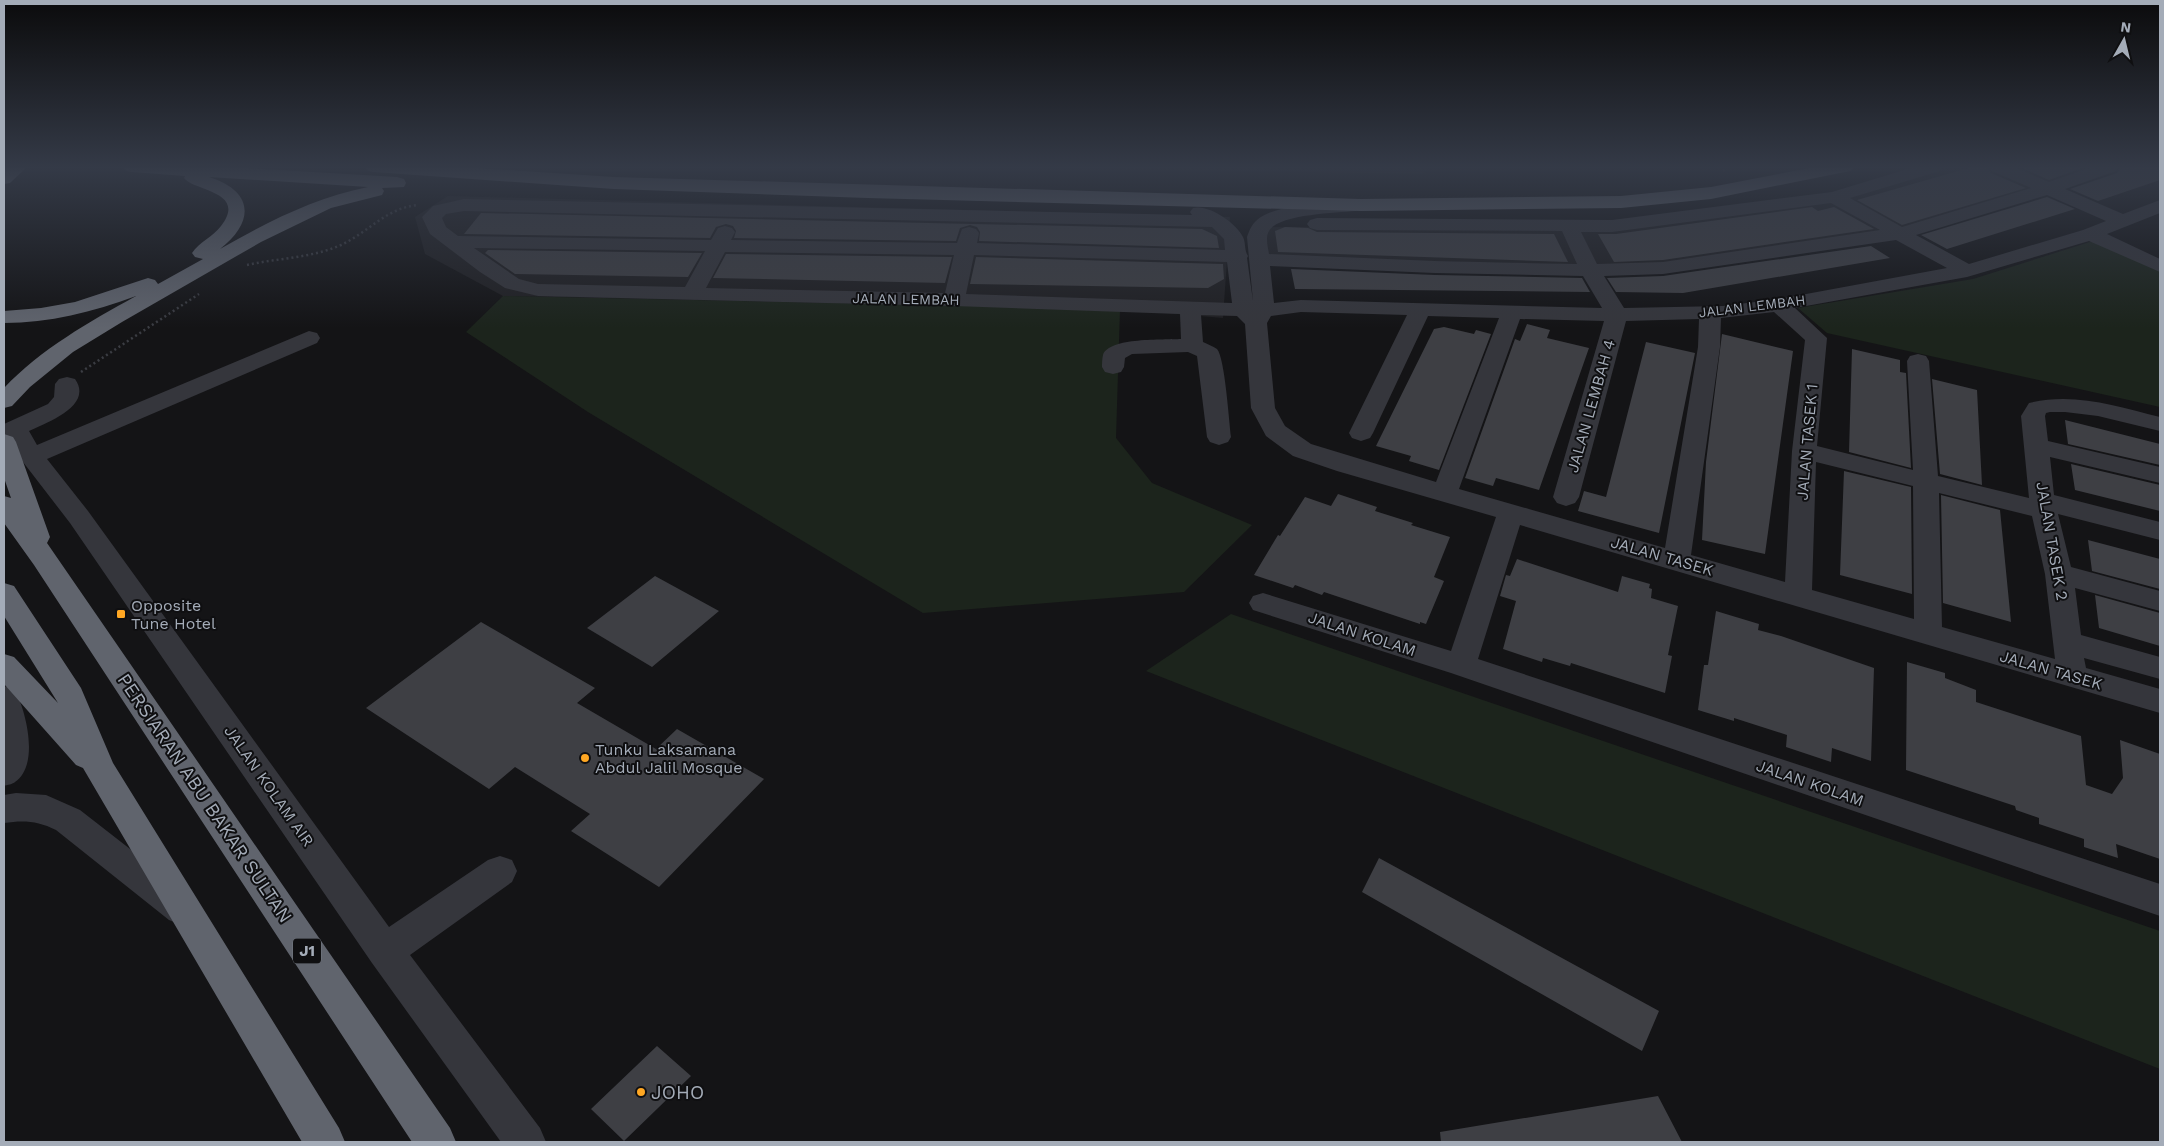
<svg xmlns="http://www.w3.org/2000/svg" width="2164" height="1146" viewBox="0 0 2164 1146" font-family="'Work Sans',sans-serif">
	<rect width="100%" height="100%" fill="#141416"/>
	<path fill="#202023" d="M1032,167H1429L1423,174Z
		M1947,167H2101L1901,231L1661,266L1265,258L1268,227L1577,229L1844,199Z
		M448,196L1230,217L1223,318L1120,309L503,296L425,254L415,217Z"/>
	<path fill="#1c241c" d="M2093,241L2160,271V407L1827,333L1798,308L1973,279Z
		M503,296L1120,309L1116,438L1152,483L1252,525L1184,592L923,613L588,412L466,332Z
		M1231,614L2160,931V1069L1146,671Z"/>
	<path fill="#3e3f44" d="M1972,167H1987L1991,173L2026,188L1902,225L1857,200Z
		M2020,167H2085L2049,180Z
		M2121,167H2160V180L2098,201L2070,189L2117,173Z
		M2047,197L2075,209L1947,249L1921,235Z
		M1812,207L1818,211L1834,207L1874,229L1663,260L1614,262L1598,234H1616Z
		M481,213L1202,229L1217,236L1219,248L979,241L980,232L977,227L970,225L960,228L956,241L734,238L736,231L733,226L726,224L716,227L710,238L464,234Z
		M1285,227L1308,228L1317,232L1554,234L1568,262L1278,252L1275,231Z
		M1871,246L1890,258L1683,293L1616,292L1607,278L1663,276Z
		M488,250L702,253L688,277L515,274L485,253Z
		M726,254L952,257L945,283L713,278Z
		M976,257L1223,264L1224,279L1208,288L970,284Z
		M1291,269L1435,275L1582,278L1590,292L1295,289Z
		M1527,324L1550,330L1547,338L1589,348L1539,490L1496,478L1493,486L1465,478L1515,339L1520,341Z
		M1444,327L1474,334L1476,330L1491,334L1439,470L1409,461L1411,456L1376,446L1434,329Z
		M1722,334L1793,351L1765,554L1702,540L1706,462Z
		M1646,342L1695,353L1659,533L1578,511L1584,491L1606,497Z
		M1852,349L1900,360V372L1906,373L1911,468L1849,452Z
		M1932,379L1977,390L1982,485L1940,474Z
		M2065,420L2160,444V465L2068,444Z
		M2071,464L2160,485V511L2075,490Z
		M1844,471L1911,487L1912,594L1840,575Z
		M1338,494L1377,507L1375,511L1413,523L1411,525L1450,537L1434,577L1444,581L1426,624L1420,622V624L1324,592L1322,595L1295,585L1293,588L1254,575L1278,535L1280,536L1305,497L1331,506Z
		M1941,495L2000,510L2011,622L1943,603Z
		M2088,540L2160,559V589L2092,571Z
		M1517,559L1618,592L1622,576L1650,584L1649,588L1652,589L1651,598L1678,606L1668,655L1672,656L1665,693L1571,663L1570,666L1543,658L1542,662L1503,649L1516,601L1500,596L1506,575L1510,576Z
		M655,576L719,611L652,667L587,628Z
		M2095,595L2160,613V646L2099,628Z
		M1716,611L1759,624L1758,630L1781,636L1874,668L1871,761L1832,748L1831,762L1786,747L1787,735L1734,718V721L1698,710L1704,665H1708Z
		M481,622L595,688L577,703L656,749L677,729L764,779L659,887L571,831L590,814L515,767L489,789L366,708Z
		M1907,662L1945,673V678L1976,690V702L2081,736L2086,785L2112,794L2123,778L2120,740L2160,754V859L2116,844L2118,858L2084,847V839L2039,824V818L2016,810L2015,806L1906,770Z
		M1379,858L1659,1011L1642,1051L1362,892Z
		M657,1046L691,1076L624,1141L591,1109Z
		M1658,1096L1682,1142H1441L1440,1132Z"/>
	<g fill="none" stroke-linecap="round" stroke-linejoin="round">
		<path stroke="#3b3d43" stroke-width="2.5" stroke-dasharray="2 3" stroke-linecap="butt" d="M1719,167L1726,172
			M247,265C278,258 312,258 341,245C369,232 387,207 419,205
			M81,372L199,294"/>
		<path fill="#35363c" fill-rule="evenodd" d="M1914,167H1943L1940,171L1850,198L1902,227L2031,188L1992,171L1989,167H2014L2049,182L2092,167H2119L2116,171L2065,189L2123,214L2160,200V213L2107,234L2160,259V272L2089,241L1967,277L1795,308L1827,338L1817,446L1913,470L1907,361L1910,356L1918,354L1926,356L1929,361L1938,476L2029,498L2021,416L2029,403C2074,392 2116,406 2160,417V431L2098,416L2065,412H2050L2046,413L2045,416L2048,441L2160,467V483L2050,457L2054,495L2160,522V540L2058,514L2071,567L2160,591V611L2075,588L2081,635L2160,657V679L2084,658L2086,668L2160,689V713L1520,525L1478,659L2160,884V916L1451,673L1253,610L1249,603L1253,596L1263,593L1451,651L1496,517L1337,471L1293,456L1266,436L1251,408L1245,324L1237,316L1201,315L1203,342C1207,344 1213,346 1217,349C1225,358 1229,422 1231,437L1228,442L1219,445L1210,442L1207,437L1197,356L1188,352L1132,354L1125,358L1124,367L1121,372L1113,374L1105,372L1102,367C1102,364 1102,359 1103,355C1109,337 1164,340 1181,339L1180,314L954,306L538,296L505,288L480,272L430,234L422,217L433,206L464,199L1192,215L1190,212L1193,208C1209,204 1236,223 1243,237C1246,243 1244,250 1248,256L1247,258L1253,301L1247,237C1249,231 1252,224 1257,220C1275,204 1330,202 1355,199L1362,201L1364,205L1362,209L1355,211C1337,213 1278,214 1269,231C1265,238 1268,247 1269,254L1435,261L1577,264L1562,231L1317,230L1310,228L1307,224L1310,220L1317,218L1612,220L1832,192ZM2047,195L2106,221L2083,230L1969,264L1916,235ZM1831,203L1880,230L1663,262L1597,264L1581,232H1612ZM464,211L1212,227L1224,239L1225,250L977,243L979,233L976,229L969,227L962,229L957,243L731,240L735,232L732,228L725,226L718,228L711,240L458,236L446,227L442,218L446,214ZM1896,240L1947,268L1779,299L1723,306L1624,308L1604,276L1663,274ZM474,248L705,251L685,287L538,284L519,279ZM725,252L954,255L945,293L706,288ZM974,255L1227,262L1232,303L966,294ZM1270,266L1435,273L1583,276L1602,308L1301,300L1274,303ZM1301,312L1407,315L1349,433L1352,438L1361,441L1370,438L1373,433L1428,316L1499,318L1436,482L1311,444L1285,426L1275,408L1267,323L1271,316ZM1774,312L1805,340L1792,451L1785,582L1691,555L1720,347L1721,318ZM1520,319L1604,321L1553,497L1557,503L1566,506L1575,503L1579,497L1626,321L1699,319L1698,347L1665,548L1459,489ZM1816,462L1913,486L1914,619L1812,590ZM1939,493L2032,516L2045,574L2055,659L1942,627Z
			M309,331L317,333L320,338L317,343L47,459L88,511L389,927L488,860L500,856L512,860L517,871L512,882L410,955L540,1128L546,1142H501L372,963L70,523L23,462L10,439L4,440V424L48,404L54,397L55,384L59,379L67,377L75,379C94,406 46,423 29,431L37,445Z
			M4,686L15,690C26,711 40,765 15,782C13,784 7,785 4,786Z
			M16,793L46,795L80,810L193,898L199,909L193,920L181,925L169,920L56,830C38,821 24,820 4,823V795Z"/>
		<path fill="#60646d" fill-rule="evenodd" d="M7,167H27L10,183L4,184V170Z
			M123,167H227L397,177L404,179L406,183L404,187L382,188L384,191L382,195L331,208L261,242L122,322L73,352L30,387L12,406L4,408V388C41,349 89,322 136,296C93,312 49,323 4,323V311L41,308L75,302L148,278L155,280L158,284L203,259L195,257L192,253C199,242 213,237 221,226C248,191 193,191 184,178L185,176L132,172L126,171ZM209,177L368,187C314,198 267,222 220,249C255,222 254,191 209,177Z
			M365,167H460L614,177L1361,199L1621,196L1711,187L1815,167H1854L1851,171L1845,172L1711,199L1621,208L1361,211L868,198L614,189L374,172L368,171Z
			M4,434L13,437L16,442L50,537L47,543L450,1128L456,1142H412L34,565L4,523V496L11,498L4,478Z
			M4,583L14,586L81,688L113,763L339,1128L345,1142H302L83,768L76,765L4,684V654L14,657L58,703L4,616Z"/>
	</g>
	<linearGradient id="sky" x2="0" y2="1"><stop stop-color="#0b0b0c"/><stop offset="0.51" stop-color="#343a47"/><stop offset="1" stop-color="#343a47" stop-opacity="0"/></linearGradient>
	<rect width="2164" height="328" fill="url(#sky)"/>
	<g fill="#ffa723" stroke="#0f0f11" stroke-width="2">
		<rect x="116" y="609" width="10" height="10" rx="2.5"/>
		<circle cx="585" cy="758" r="5"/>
		<circle cx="641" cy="1092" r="5"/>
	</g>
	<g text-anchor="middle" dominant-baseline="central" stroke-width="4" stroke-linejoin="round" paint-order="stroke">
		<g font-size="14" fill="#a4acb8" stroke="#0f0f11">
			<text transform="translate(906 299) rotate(1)">JALAN LEMBAH</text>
			<text transform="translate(1752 306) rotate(-7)">JALAN LEMBAH</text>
		</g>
		<rect fill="#0f0f11" stroke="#777d86" stroke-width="1" x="293" y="938.5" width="28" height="25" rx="4"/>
		<g font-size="15" font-weight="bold" fill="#a4acb8">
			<text x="307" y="951">J1</text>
		</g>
		<g font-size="16" fill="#a4acb8" stroke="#0f0f11">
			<text transform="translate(1591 406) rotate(-74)">JALAN LEMBAH 4</text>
			<text transform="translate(1807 442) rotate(-85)">JALAN TASEK 1</text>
			<text transform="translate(2052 541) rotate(80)">JALAN TASEK 2</text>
			<text transform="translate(1662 556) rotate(16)">JALAN TASEK</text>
			<text transform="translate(1362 634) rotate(18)">JALAN KOLAM</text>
			<text transform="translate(2051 670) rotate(16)">JALAN TASEK</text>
			<text transform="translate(1810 783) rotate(19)">JALAN KOLAM</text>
			<text transform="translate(269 786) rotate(55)">JALAN KOLAM AIR</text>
		</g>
		<g font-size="16" fill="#a4acb8" stroke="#0f0f11" text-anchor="start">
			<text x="131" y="605">Opposite<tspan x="131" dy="18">Tune Hotel</tspan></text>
			<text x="595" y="749">Tunku Laksamana<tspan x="595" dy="18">Abdul Jalil Mosque</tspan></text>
		</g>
		<g font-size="19" fill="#a4acb8" stroke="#0f0f11">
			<text transform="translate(205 798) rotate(56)">PERSIARAN ABU BAKAR SULTAN</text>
		</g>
		<g font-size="19" fill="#a4acb8" stroke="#0f0f11" text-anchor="start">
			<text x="651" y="1092">JOHO</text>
		</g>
	</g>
	<rect width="2164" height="1146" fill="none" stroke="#a4acb8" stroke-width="10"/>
	<g transform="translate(2124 40) rotate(8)" stroke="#0f0f11" stroke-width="4" paint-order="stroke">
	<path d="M0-4L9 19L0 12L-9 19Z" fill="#a4acb8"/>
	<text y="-8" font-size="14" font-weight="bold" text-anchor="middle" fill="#a4acb8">N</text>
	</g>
</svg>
